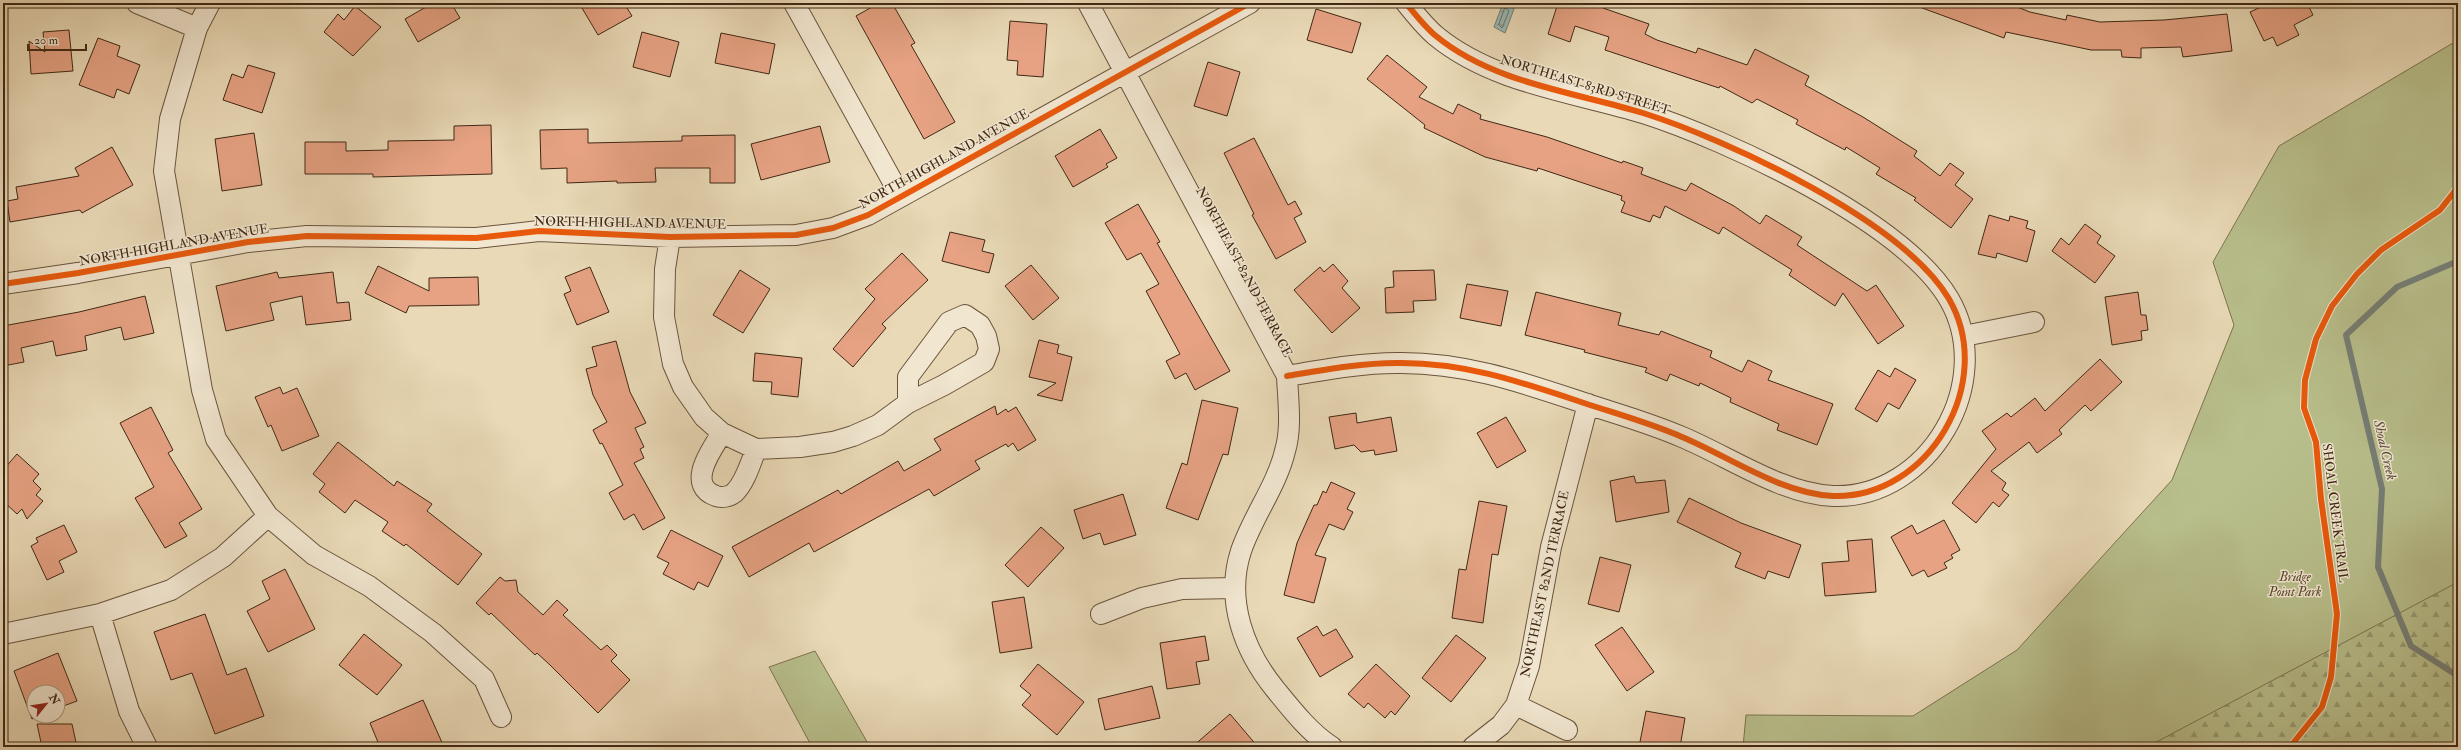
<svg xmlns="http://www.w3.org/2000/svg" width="2461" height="750" viewBox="0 0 2461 750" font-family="'IM FELL Double Pica',serif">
	<defs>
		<pattern id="forest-firs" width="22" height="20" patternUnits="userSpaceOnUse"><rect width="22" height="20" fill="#b8bf8c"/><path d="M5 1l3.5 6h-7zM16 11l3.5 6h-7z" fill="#979b71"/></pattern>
		<pattern id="water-ripples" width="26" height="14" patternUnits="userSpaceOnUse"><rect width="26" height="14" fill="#9ab9b6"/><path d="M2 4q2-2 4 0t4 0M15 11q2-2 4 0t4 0" fill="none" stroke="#7f9693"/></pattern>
	</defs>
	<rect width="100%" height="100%" fill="#e9d9b6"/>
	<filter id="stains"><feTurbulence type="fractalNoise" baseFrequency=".005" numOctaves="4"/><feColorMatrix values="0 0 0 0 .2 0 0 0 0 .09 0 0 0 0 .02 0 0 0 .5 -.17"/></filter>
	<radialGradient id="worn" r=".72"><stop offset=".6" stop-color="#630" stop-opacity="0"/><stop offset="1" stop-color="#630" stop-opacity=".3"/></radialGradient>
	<path fill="#b8bf8c" stroke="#7c7450" d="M2458,40V747H1743L1746,715L1913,716L2017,650L2172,480L2234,325L2213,262L2279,146Z
		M815,651L870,747H812L769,667Z"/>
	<path fill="url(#forest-firs)" stroke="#7c7450" d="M2458,582V747H2147Z"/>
	<path fill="url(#water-ripples)" stroke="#767f76" d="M1503,3L1512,6L1514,9L1505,33L1494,27Z"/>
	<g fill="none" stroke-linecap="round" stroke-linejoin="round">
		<path stroke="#6d7066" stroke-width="1" d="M1505,8L1509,11L1502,28L1499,25Z"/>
		<path stroke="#767f76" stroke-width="6" d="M2458,261L2397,287L2346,335L2382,489L2378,567L2411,646L2458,676"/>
	</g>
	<path fill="#e6a283" stroke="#402815" d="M433,3H451L460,18L418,42L405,19Z
		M579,3H624L632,16L598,35Z
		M879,3H892L915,43L911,45L955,122L924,139L856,16Z
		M1558,3H1604L1603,8L1649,24L1645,34L1657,40L1696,53L1698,48L1747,65L1755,49L1809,76L1805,85L1863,117L1917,151L1914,156L1940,176L1950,163L1964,173L1955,185L1973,199L1951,228L1914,200L1916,198L1876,174L1880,168L1846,147L1845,150L1796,124L1798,120L1757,99L1752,103L1720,86L1719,88L1605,50L1609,37L1575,26L1570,42L1548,34Z
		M1915,3H2007L2030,12L2066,20L2067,15L2100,22L2164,20L2227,14L2232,51L2183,57L2181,47L2141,48V58L2122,57L2121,50H2091L2006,32L2004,38L1914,5Z
		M2270,3H2307L2313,15L2294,25L2299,35L2277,46L2273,37L2264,41L2250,12Z
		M355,6L381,27L353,56L324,32L338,14L344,20Z
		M1316,9L1361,23L1352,53L1307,40Z
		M1010,21L1047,24L1043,77L1017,75L1018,61L1007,60Z
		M69,30L73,71L31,74L29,41L45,52L43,32Z
		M642,32L679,42L670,77L633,67Z
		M721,33L775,44L769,74L715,63Z
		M98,38L120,46L117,56L140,65L129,94L117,89L114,98L79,85Z
		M1387,55L1427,87L1419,97L1453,114L1458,104L1481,115L1480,119L1547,137L1622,163L1623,161L1643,168L1641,174L1686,191L1691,183L1734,206L1760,224L1766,215L1802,237L1797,245L1867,291L1876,285L1904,326L1878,344L1843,293L1835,306L1789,275L1792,270L1723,227L1719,234L1665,206L1660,218L1653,215L1650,222L1621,212L1625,202L1621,200L1622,196L1538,168L1537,171L1485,157L1424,128L1425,125L1367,79Z
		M1208,62L1240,72L1227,116L1194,106Z
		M248,65L275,73L262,113L223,100L232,74L243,78Z
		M491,125L492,174L373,177V174H305V142H346V151L388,150V141L454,140V126Z
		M820,126L830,162L761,180L751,144Z
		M588,129V143L682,141V136L735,135V183H710V168H655L656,182L617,183V181L567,183V168L541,169L540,130Z
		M1100,129L1117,158L1106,164L1108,167L1073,187L1055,156Z
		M254,133L262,185L222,191L215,139Z
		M1254,138L1288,205L1295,201L1302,214L1294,218L1306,242L1276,259L1252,215L1254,214L1224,153Z
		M112,147L133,185L82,213L80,210L10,222L7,201L18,199L16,187L79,176L75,168Z
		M1138,204L1160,242L1157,243L1230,371L1195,390L1186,373L1175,379L1166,361L1180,354L1146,291L1159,284L1141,253L1127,260L1105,223Z
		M1989,215L2009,221L2010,216L2028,221L2026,228L2035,231L2027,262L1997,253L1996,258L1978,254Z
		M2085,224L2101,236L2097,243L2115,256L2095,283L2052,251L2061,238L2069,245Z
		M950,232L985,240L982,251L994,254L989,273L942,261Z
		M902,253L928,280L882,324L886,328L853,367L833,349L875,299L865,289Z
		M1333,264L1348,281L1342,288L1360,308L1332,333L1294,290L1320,267L1324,272Z
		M1031,265L1059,298L1033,320L1005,286Z
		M378,266L429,291V278L478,277L479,305L409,306L406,313L365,293Z
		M590,267L609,312L577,325L564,294L571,291L565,277Z
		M740,270L770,289L743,333L713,315Z
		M1434,270L1436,300L1413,301L1414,312L1386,313L1385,288L1394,287L1393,271Z
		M277,272L279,278L333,272L337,303L349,302L351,320L306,325L302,296L270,303L274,320L226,331L216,286Z
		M1467,284L1508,291L1501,326L1460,318Z
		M1536,292L1621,313L1618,325L1659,335L1661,331L1712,351L1710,357L1742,372L1748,360L1772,371L1768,380L1833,404L1817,445L1777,430L1779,424L1730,402L1731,398L1700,383L1699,386L1670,374L1667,381L1645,372L1647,368L1584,352L1585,350L1525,335Z
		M2138,292L2141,315H2146L2148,330L2141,331L2142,340L2112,345L2105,297Z
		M145,296L154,333L124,340L121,327L85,336L87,350L56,356L53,341L21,348L24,362L3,366V326L79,312Z
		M1039,340L1059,345L1057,353L1072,357L1062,401L1037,395L1056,383L1029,377Z
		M616,341L630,392L646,423L635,428L644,447L640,449L644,458L634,463L665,518L643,530L634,514L624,520L609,493L623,485L602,443L600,444L593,430L607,422L593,395L586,369L597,366L592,347Z
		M755,353L802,358L798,397L771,394L772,382L753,381Z
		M2100,359L2122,382L2091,411L2085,405L2059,430L2062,434L2037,453L2029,442L1991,471L2006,483L2002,490L2009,495L1999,507L1993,502L1976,523L1952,503L1996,449L1982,431L2007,413L2011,417L2035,398L2045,411Z
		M1895,368L1916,380L1899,409L1888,403L1877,422L1855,409L1878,370L1890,377Z
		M280,387L283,394L297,388L319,436L282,451L271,425L268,427L255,397Z
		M1202,400L1238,408L1228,455L1223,454L1198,520L1166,508L1182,463L1187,465Z
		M995,406L997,415L1006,409L1008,412L1016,407L1036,440L1018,451L1013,443L1008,447L1006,444L975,461L980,469L934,496L929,489L814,552L809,543L749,577L732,547L838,490L841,494L898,461L904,471L941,450L934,439Z
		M151,407L173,450L168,453L202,509L179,523L187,536L165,548L135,498L154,487L120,423Z
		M1356,413L1357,423L1391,417L1397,451L1375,455L1374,450L1361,452L1354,445L1335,449L1329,417Z
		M1506,417L1526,451L1497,468L1477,433Z
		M338,442L394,486L397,481L432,504L427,511L482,554L458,585L406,544L404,546L382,531L388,522L355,500L345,513L319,492L325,484L313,474Z
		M17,454L39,474L33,481L41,489L36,495L43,501L27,519L22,509L17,514L3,501V470Z
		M1634,476L1636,483L1665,480L1669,512L1616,522L1610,481Z
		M1331,482L1355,493L1347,509L1353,512L1344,530L1329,524L1315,555L1326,558L1314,603L1284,595L1297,543L1314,505H1317L1323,491L1326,493Z
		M1123,494L1136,535L1104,545L1100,533L1083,539L1074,510Z
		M1689,498L1741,523L1801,545L1789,578L1768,571L1765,579L1735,567L1741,553L1677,522Z
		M1479,501L1507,506L1498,555L1492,554L1483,623L1452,618L1459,569L1466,570Z
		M1944,520L1960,550L1951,555L1953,558L1944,563L1947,568L1928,577L1924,570L1912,576L1891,537L1912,525L1917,534Z
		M64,525L77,552L59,561L64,572L47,580L31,546L38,542L36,538Z
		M1041,527L1064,548L1028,587L1005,565Z
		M671,530L723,556L708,587L698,582L694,590L663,574L669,563L657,557Z
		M1872,539L1876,592L1825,596L1822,563L1849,561L1847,541Z
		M1600,557L1631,565L1619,612L1588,604Z
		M285,569L315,629L268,652L247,611L270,599L262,581Z
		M500,577L505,581L516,580L518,592L543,615L557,600L568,610L563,615L601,650L607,645L617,655L611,661L630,680L598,713L550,665L537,653L535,655L491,613L489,615L476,603Z
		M1024,597L1032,648L1000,653L992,602Z
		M205,614L227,675L246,668L264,716L215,734L192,673L171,680L154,632Z
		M1317,626L1323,636L1336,629L1353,657L1320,677L1297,638Z
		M1622,627L1654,672L1627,691L1595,645Z
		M364,634L402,665L377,695L339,665Z
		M1456,635L1486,658L1451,702L1422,678Z
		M1205,636L1209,660L1196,662L1200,684L1167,689L1160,643Z
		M58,653L77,701L58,708V692H34V716H39L32,719L14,671Z
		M1038,664L1084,702L1057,735L1022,705L1031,695L1020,686Z
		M1376,664L1410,696L1395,715L1391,711L1385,718L1368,703L1364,708L1348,694Z
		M1152,686L1160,718L1105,730L1098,699Z
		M423,700L444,747H380L370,723Z
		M1646,711L1685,718L1680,747H1639Z
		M1230,714L1258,747H1192Z
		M37,724H72L77,747H42Z"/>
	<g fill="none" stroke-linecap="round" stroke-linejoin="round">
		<g stroke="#6a543d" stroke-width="22">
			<path id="street" d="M137,3L197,28
				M210,3L197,28L170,119L164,171L202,390L216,439L268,516L314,555L369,586L433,633L484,679L501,717
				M794,3L900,195
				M1088,3L1287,376C1288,400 1292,428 1285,451C1277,485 1252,518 1241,551C1225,600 1244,651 1275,689C1292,710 1310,733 1332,747
				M670,237L665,269L664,317L673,364L683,387L704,417L722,433L756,449L800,447L833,442L853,436L878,425L908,403L944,385L984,362L989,349L986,336L980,325L965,315L949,322L908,377V403
				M3,284L78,273L248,242L307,236L476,238L539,231L670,237L796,235L833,228L868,215L1250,3
				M1964,336L2034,322
				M1287,376C1323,370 1360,363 1397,363C1464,362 1521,382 1584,403C1617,414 1650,423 1682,437C1728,456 1782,494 1833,496C1929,499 1997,382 1949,299C1903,221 1728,140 1643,113C1574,92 1493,83 1436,36C1425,27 1415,14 1406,3
				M722,433C712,449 685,485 716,496C721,498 729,497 734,493C745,483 751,462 756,449
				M100,614L129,711L147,747
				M1101,614L1142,598L1182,589L1235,588
				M3,634L100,614L171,590L223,557L268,516
				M1516,705L1567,730
				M1473,747L1501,725L1516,705L1529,666L1551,547L1588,404"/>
		</g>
		<use href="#street" stroke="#f1e6d0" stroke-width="20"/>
		<g stroke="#f1e6d0" stroke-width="8">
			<path id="cycleway" d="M3,284L78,273L248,242L307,236L476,238L539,231L670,237L796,235L833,228L868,215L1250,3
				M1287,376C1323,370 1360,363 1397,363C1464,362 1521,382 1584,403C1617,414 1650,423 1682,437C1728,456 1782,494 1833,496C1929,499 1997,382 1949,299C1903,221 1728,140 1643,113C1574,92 1493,83 1436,36C1425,27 1415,14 1406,3
				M2290,747L2322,707L2331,677L2337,614L2321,499L2316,442L2304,408L2305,380L2316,339L2332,306L2357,274L2381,250L2440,210L2458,187"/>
		</g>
		<use href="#cycleway" stroke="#e8590c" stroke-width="6"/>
	</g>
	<g text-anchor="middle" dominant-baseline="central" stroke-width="3" stroke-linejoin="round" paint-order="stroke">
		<g font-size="13" fill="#402815" stroke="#f1e6d0">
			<text transform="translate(1585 85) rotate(17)">NORTHEAST 83RD STREET</text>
			<text transform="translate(944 159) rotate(-29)">NORTH HIGHLAND AVENUE</text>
			<text transform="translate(630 223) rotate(1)">NORTH HIGHLAND AVENUE</text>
			<text transform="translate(174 245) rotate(-10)">NORTH HIGHLAND AVENUE</text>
			<text transform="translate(1244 272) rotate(62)">NORTHEAST 82ND TERRACE</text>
			<text transform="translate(2335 513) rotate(83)">SHOAL CREEK TRAIL</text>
			<text transform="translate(1545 584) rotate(-78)">NORTHEAST 82ND TERRACE</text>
		</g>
		<g font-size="13" font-style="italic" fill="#58462d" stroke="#f1e6d0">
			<text x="2295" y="577">Bridge<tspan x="2295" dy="15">Point Park</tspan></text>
		</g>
		<g font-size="14" font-style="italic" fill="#564c3d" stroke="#f1e6d0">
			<text transform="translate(2385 450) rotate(77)">Shoal Creek</text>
		</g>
	</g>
	<rect width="2461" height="750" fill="none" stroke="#e9d9b6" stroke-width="16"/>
	<rect x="4" y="4" width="2453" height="742" fill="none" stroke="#402815" stroke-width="2"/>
	<rect x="8" y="8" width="2445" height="734" fill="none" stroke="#402815"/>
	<g transform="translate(46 704) rotate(60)"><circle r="19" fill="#f1e6d0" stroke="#aa9a85"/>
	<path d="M0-3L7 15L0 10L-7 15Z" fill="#8f2418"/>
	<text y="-6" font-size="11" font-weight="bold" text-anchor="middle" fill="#402815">N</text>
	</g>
	<path d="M28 44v6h58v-6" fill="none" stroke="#402815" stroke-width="2"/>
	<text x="34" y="44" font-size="12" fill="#402815" stroke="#f1e6d0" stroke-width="3" paint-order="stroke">20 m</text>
	<rect width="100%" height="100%" filter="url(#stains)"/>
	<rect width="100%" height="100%" fill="url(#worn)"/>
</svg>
